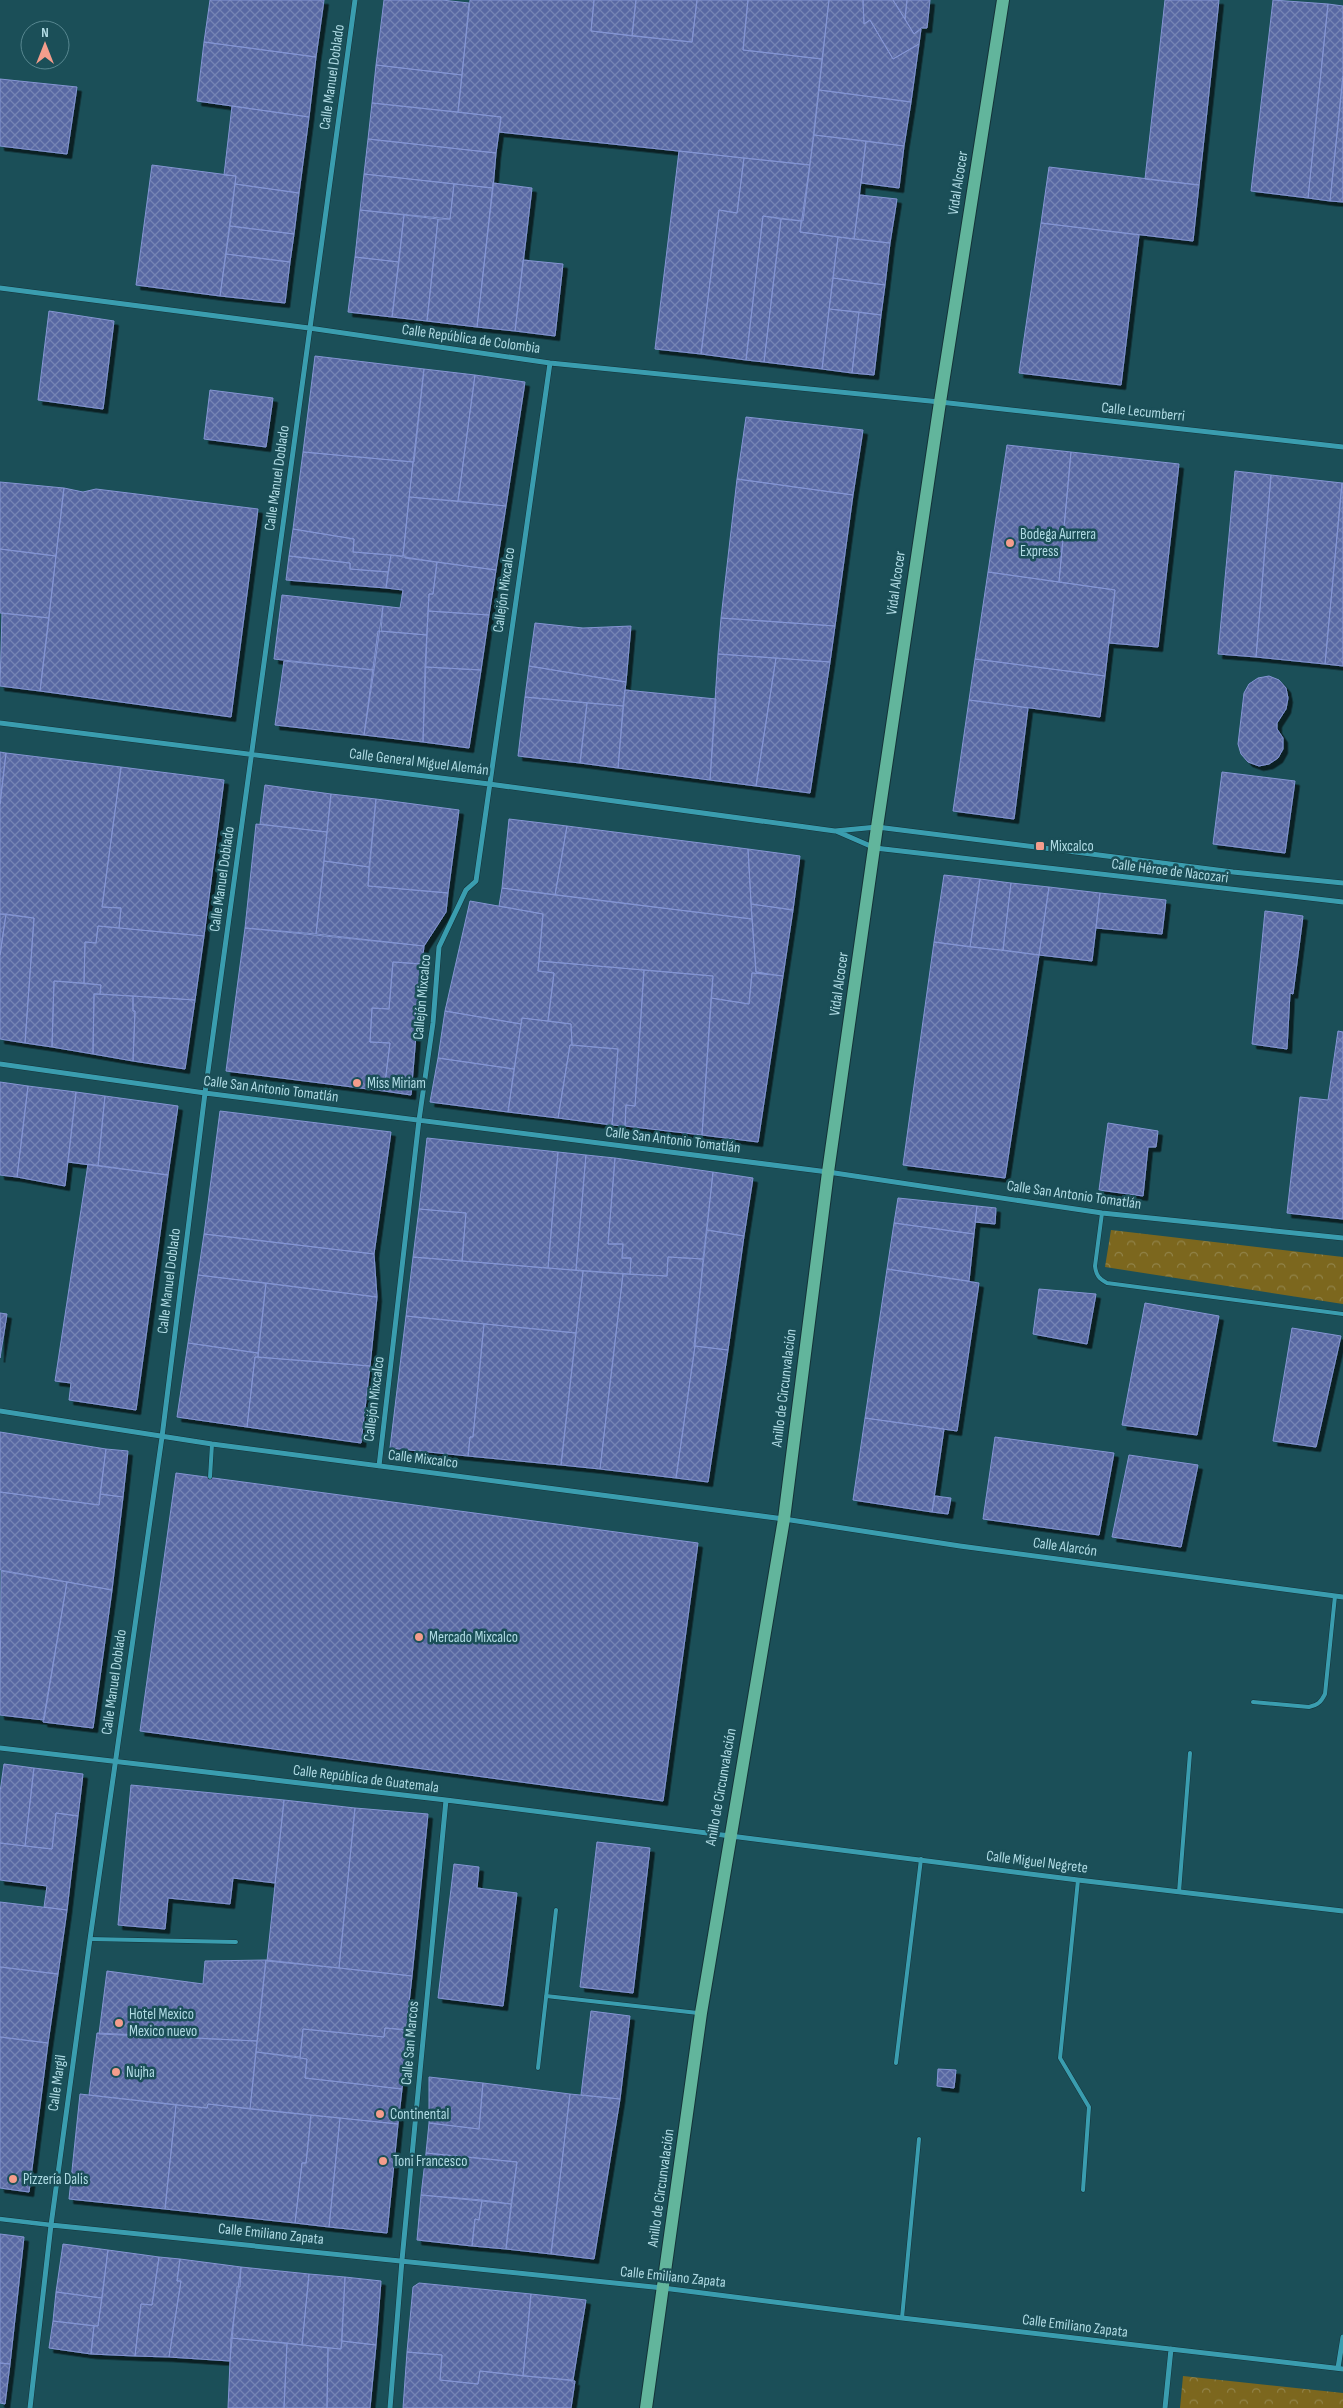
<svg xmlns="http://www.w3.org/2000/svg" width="1343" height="2408" viewBox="0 0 1343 2408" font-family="'Sofia Sans Condensed',sans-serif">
	<defs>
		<pattern id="park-crowns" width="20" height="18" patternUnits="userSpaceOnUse" patternTransform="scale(1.25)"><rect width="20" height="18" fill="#7c671e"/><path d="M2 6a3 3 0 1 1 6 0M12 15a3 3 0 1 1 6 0" fill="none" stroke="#918349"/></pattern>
		<pattern id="building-cross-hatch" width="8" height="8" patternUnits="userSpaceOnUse" patternTransform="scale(1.25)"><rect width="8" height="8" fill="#5968a3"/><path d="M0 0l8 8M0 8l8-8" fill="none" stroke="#7584b4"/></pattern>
		<filter id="shadow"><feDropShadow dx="4.5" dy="4.5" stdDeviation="0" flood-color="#0009"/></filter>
	</defs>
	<rect width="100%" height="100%" fill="#1b4f58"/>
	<path fill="url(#park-crowns)" d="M1111,1230L1343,1257V1304L1105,1267Z
		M1183,2376L1343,2393V2408H1180Z"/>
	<path fill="url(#building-cross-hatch)" stroke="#8495d3" filter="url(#shadow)" d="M210,0H324L316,57L204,42Z
		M384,0H442L469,3L462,75L376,65Z
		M470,0H594L591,31L692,42L697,0H748L743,50L822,59L810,165L499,132L501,117L458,112Z
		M594,0H636L632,36L591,31Z
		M636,0H697L692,42L632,36Z
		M748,0H829L822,59L743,50Z
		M829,0H863L864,24L870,20L893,59L919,44L911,102L819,90Z
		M863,0H893L914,34L921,29L919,44L893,59L870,20L864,24Z
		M893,0H907L905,19Z
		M907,0H930L927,28H921L914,34L905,19Z
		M1165,0H1219L1199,185L1145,179Z
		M1273,0L1328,4L1308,198L1251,191Z
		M1328,4L1343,6V76L1330,201L1308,198Z
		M204,42L316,57L309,117L197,101Z
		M376,65L462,75L458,112L372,103Z
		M1343,76V202L1330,201Z
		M0,79L77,87L67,154L0,146Z
		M819,90L911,102L904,146L814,135Z
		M372,103L501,117L496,153L368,139Z
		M232,106L309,117L299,193L235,184L236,176L224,175Z
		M814,135L866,141L854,239L800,232Z
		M368,139L496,153L493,188L364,174Z
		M866,141L904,146L899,188L861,183Z
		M679,151L744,158L737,213L719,210L701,354L655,349Z
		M744,158L810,165L803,221L763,216L746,360L701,354L719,210L737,213Z
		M152,165L236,176L220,296L136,285Z
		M1049,167L1199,185L1193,241L1041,223Z
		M364,174L454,184L450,219L360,210Z
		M493,183L532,188L515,331L477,327Z
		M235,184L299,193L294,234L230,226Z
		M454,184L493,188L477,327L427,321L438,219H450Z
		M860,195L897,199L890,243L854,239Z
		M360,210L404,215L399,262L355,257Z
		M404,215L438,219L427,321L392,317Z
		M763,216L781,219L764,362L746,360Z
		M781,219L801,221L800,232L838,237L822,369L764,362Z
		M1041,223L1139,235L1121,385L1019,373Z
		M230,226L294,234L290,262L226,254Z
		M838,237L890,243L885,285L833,278Z
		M226,254L290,262L285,303L220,296Z
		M355,257L399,262L392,317L348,312Z
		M523,260L563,264L555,336L515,331Z
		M833,278L885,285L881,315L829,309Z
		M829,309L859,312L852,373L822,369Z
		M49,311L114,321L103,409L38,400Z
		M859,312L881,315L874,375L852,373Z
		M315,356L424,369L414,462L303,452Z
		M424,369L475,375L458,501L409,497Z
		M475,375L525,382L506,506L458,501Z
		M210,390L273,398L266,447L204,439Z
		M746,417L863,430L853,495L737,479Z
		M1007,445L1071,452L1059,582L988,572Z
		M303,452L413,462L403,556L353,552L354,539L293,529Z
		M1071,452L1179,464L1158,647L1109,643L1115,590L1059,582Z
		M1235,471L1271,475L1256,657L1218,654Z
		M1271,475L1342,483L1325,664L1256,657Z
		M737,479L853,495L835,626L721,618Z
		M0,482L64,488L56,556L0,549Z
		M1342,483H1343V666L1325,664Z
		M64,488L83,492L96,489L258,509L231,717L40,691Z
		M409,497L506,506L496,570L405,558V556H403Z
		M293,529L354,539L353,552L391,555L388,572L350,569V563L289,556Z
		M0,549L56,556L49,618L0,613Z
		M391,555L437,562L433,594H429L427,635L381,631L383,606L400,608L403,590L386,588Z
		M289,556L350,563V569L388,572L386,588L286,580Z
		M437,562L496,570L489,615L428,611L429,594H433Z
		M988,572L1115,590L1105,676L975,659Z
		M282,595L383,606L374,670L274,659Z
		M428,611L489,615L481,670L425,667Z
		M2,613L49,618L40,691L0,686Z
		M721,618L835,626L830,662L718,654Z
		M535,623L583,628L631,626L626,682L529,666Z
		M378,631L427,635L423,742L364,735Z
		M718,654L776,658L756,786L710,780Z
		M776,658L830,662L810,793L756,786Z
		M975,659L1105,676L1100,717L969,700Z
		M284,661L374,670L364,735L275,725Z
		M529,666L626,682L623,706L525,697Z
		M425,667L481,670L469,748L423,742Z
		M1269,676L1279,680L1286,688L1288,698L1286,709L1277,723V729L1283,738V749L1278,758L1269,764L1259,766L1248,762L1241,754L1238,744L1244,693L1249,684L1258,678Z
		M625,690L716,699L710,780L618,768Z
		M525,697L587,703L580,763L518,756Z
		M969,700L1028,708L1014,819L953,811Z
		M587,703L623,706L618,768L580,763Z
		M0,752L6,753L0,804Z
		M6,753L121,767L102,907L121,908L119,928L98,926L96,943L85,942L84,983L54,981L52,1047L25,1043L34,918L0,914V804Z
		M121,767L224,780L204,936L119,928L121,908L102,907Z
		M1222,772L1295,781L1285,853L1213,844Z
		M265,785L331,794L327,832L260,824Z
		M331,794L376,799L369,867L324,861Z
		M376,799L459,810L448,893L368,886Z
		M509,819L567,826L555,895L502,888Z
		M256,824L327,832L316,934L245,928Z
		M567,826L748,849L752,919L555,895Z
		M748,849L800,856L793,910L751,904Z
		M324,861L369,867L368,886L448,893L446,912L424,946L316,934Z
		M944,875L980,879L970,947L934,942Z
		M980,879L1011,883L1003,950L970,947Z
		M1011,883L1049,887L1039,955L1003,950Z
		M1049,887L1100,893L1092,961L1039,955Z
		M502,888L752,919L756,972L767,974L752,973L749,1004L711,998L713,976L539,961L543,914L499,906Z
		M1100,893L1166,900L1162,934L1096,928Z
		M470,901L543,914L538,971L554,973L548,1021L522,1018L521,1024L445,1011Z
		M751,904L793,910L783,976L756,972Z
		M1265,911L1303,916L1293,994L1290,993L1287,1049L1252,1044Z
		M0,914H6L0,955Z
		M6,914L34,918L25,1043L0,1039V955Z
		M98,926L204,936L195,1000L100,994L101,985L84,983L85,942L96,943Z
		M245,928L424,946L422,964L393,962L389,1009L372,1008L370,1042L390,1043L384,1091L226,1071Z
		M934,942L1039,955L1005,1178L903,1165Z
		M539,961L644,970L635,1106L626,1105L625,1126L612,1125L618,1049L572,1045L571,1024L548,1021L554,973L538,971Z
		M393,962L422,964L411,1095L384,1091L390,1043L370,1042L372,1008L389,1009Z
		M644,970L713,976L702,1135L625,1126L626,1105L635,1106Z
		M752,973L783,976L758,1142L702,1135L711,998L749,1004Z
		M54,981L101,985L100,994H94L93,1054L52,1047Z
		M94,994L133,996V1011H135L133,1061L93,1054Z
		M133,996L195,1000L185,1069L133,1061L135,1011H133Z
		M445,1011L521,1024L514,1069L438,1058Z
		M522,1018L571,1024L572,1045H570L558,1118L508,1112Z
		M1338,1031L1343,1032V1219L1287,1213L1300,1097L1328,1100Z
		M570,1045L618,1049L612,1125L558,1118Z
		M438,1058L514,1069L508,1112L430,1102Z
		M0,1082L28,1086L17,1177L0,1175Z
		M28,1086L76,1092L65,1186L17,1177Z
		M76,1092L105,1096L98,1166L68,1162Z
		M105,1096L178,1106L168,1175L98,1166Z
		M220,1111L391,1132L374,1254L204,1234Z
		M1108,1123L1158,1131L1156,1147H1148L1143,1196L1099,1190Z
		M427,1138L558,1152L548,1268L462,1261L466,1213L419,1209Z
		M558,1152L586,1155L576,1270L548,1268Z
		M586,1155L615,1158L608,1244H623L622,1258H631L630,1274L576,1270Z
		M615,1158L713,1172L703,1259L668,1257L667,1276L630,1274L631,1258H622L623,1244H608Z
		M88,1164L168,1175L136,1410L69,1400L71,1383L55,1381Z
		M713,1172L753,1178L744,1236L707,1230Z
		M898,1198L977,1206L974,1234L894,1223Z
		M977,1206L996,1208L995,1224L975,1222Z
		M419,1209L466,1213L462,1261L413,1257Z
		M894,1223L974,1234L969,1281L887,1269Z
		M707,1230L744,1236L728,1350L694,1346Z
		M204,1234L374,1254L377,1297L198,1275Z
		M413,1257L583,1271L576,1333L406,1316Z
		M668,1257L703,1259L695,1346L676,1478L600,1469L623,1274L667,1276Z
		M887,1269L979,1283L957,1431L865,1418Z
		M583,1271L623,1274L600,1469L561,1465Z
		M198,1275L266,1283L258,1353L188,1343Z
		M266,1283L377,1297L370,1366L258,1357Z
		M1039,1289L1096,1294L1087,1344L1033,1334Z
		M1145,1303L1219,1316L1197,1435L1122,1425Z
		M0,1313L7,1314L0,1358Z
		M406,1316L484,1324L473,1437H470L468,1456L390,1448Z
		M484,1324L576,1333L561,1465L468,1456L470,1437H473Z
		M1292,1328L1341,1336L1316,1447L1273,1441Z
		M188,1343L258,1353V1357H255L247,1427L177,1417Z
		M695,1346L728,1350L708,1482L676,1478Z
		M255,1357L370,1366L361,1443L247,1427Z
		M865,1418L944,1429L932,1512L853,1500Z
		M0,1432L106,1449L99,1505L0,1492Z
		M995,1437L1114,1453L1099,1535L983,1519Z
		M106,1449L128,1451L123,1497L100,1494Z
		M1129,1455L1198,1465L1181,1547L1112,1537Z
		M176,1473L698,1543L663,1801L140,1731Z
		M0,1492L99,1505L100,1494L123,1497L112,1590L0,1570Z
		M935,1496L951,1498L948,1514L932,1512Z
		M1,1571L67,1582L44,1720L0,1715Z
		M67,1582L112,1590L93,1728L43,1722Z
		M4,1764L34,1768L25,1846L0,1843V1792Z
		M34,1768L83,1774L78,1816L56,1813L52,1849L25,1846Z
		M131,1785L284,1800L275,1883L233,1878L230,1904L168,1898L165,1929L118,1925Z
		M284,1800L355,1808L339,1968L267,1961Z
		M355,1808L428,1814L412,1976L339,1968Z
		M56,1813L78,1816L67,1910L44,1907L47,1886L0,1880V1843L52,1849Z
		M597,1842L650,1848L633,1993L580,1987Z
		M454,1864L479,1867L477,1888L517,1893L503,2006L438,1998Z
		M0,1902L67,1910L58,1974L0,1967Z
		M266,1960L412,1976L406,2030L385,2028L384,2037L303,2029L300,2057L256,2052Z
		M266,1960L257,2041L99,2034L107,1971L203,1984L205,1961Z
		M0,1967L58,1974L48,2043L0,2037Z
		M591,2011L630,2016L620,2099L581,2095Z
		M385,2028L409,2030L402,2089L305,2078L307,2059L300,2058L303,2029L384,2037Z
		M97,2033L257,2041L250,2109L208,2104L207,2108L89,2095Z
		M0,2037L48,2043L29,2192L0,2188Z
		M256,2052L307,2059L305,2078L402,2089L398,2124L250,2109Z
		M938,2069L956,2070L954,2088L937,2086Z
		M429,2077L483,2083L479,2129L429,2123Z
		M483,2083L570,2094L551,2254L506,2249L517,2162L426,2153L429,2123L479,2129Z
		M80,2094L176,2105L165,2209L69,2199Z
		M570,2094L620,2099L594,2259L551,2254Z
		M208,2104L311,2115L306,2163H302L295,2223L165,2209L176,2105L207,2108Z
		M311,2115L340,2118L329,2227L295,2223L302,2163H306Z
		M340,2118L398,2124L387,2233L329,2227Z
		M426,2153L517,2162L511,2204L421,2195Z
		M421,2195L482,2200L479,2220L475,2219L472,2246L417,2240Z
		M482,2200L511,2204L506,2249L472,2246L475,2219L479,2220Z
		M0,2234L24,2237L10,2364L0,2363Z
		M63,2244L108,2250L102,2298L56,2292Z
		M108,2250L159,2257L152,2305L141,2304L135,2356L91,2354L94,2326H98Z
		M159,2257L180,2259L177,2281H181L169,2357L135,2356L141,2304L152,2305Z
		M180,2259L241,2267L240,2287H237L230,2361L169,2357L181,2281H177Z
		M241,2267L309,2274L302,2345L231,2338Z
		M309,2274L345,2277L341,2349L302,2345Z
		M345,2277L381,2281L376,2345L342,2341Z
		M419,2283L531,2294L523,2376L480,2371L478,2384L440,2380L442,2355L407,2352L413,2287Z
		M56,2292L102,2298L98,2326L53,2321Z
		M531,2294L586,2300L573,2380L523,2376Z
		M53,2321L94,2326L91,2354L49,2348Z
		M231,2338L287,2343L284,2408H228Z
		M342,2341L376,2345L370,2408H327L328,2348L341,2349Z
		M287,2343L328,2348L327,2408H284Z
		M407,2352L442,2355L440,2380L478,2384L480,2371L575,2381L571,2408H403Z
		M0,2363L10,2364L5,2404L0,2403Z"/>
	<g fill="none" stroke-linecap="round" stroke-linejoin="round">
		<g stroke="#143238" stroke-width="5">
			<path id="service" d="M1102,1213L1095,1266C1096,1275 1099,1279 1107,1283L1343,1314
				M210,1477L212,1444
				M1253,1702L1309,1707C1318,1705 1321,1702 1325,1694L1335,1596
				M1078,1880L1060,2058L1089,2107L1083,2190
				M1179,1892L1190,1753
				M90,1939L236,1942
				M546,1996L698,2013
				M896,2063L921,1859
				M538,2068L556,1910
				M902,2318L919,2139"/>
		</g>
		<g stroke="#143238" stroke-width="5.5">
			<path id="pedestrian" d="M0,2219L51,2225"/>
		</g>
		<g stroke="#143238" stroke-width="6">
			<path id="minor" d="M0,288L309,328L550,363L940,402L1343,447
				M0,723L489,784L835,831L877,827L1233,872L1343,883
				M836,831L875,848L1343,902
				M0,1064L205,1093L828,1172L1102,1213L1343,1238
				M0,1411L212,1444L784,1519L960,1546L1343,1597
				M379,1466L419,1120L433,1023L439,947L466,890L476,881L550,363
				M0,1748L446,1800L1078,1880L1343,1911
				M51,2225L663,2288L902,2318L1343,2369
				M1338,2368L1343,2337
				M30,2408L51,2225L90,1939L162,1437L205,1093L355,0
				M390,2408L402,2260L446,1800
				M1165,2408L1171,2349"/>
		</g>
		<g stroke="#143238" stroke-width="14">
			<path id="primary" d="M646,2408L701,2013L784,1519L828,1172L877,827L940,402L1003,0"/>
		</g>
		<use href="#service" stroke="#3a9daf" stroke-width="4"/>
		<use href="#pedestrian" stroke="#3a9daf" stroke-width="4.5"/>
		<use href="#minor" stroke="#3a9daf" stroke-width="5"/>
		<use href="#primary" stroke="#62b59c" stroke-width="12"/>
	</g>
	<g fill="#f49d8c" stroke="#1b4f58" stroke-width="2">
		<circle cx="1010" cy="543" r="5"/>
		<rect x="1035" y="841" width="10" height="10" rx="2.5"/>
		<circle cx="357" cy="1083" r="5"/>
		<circle cx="419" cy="1637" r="5"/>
		<circle cx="119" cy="2023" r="5"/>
		<circle cx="116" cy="2072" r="5"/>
		<circle cx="380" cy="2114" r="5"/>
		<circle cx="383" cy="2161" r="5"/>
		<circle cx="13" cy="2179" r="5"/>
	</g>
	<g text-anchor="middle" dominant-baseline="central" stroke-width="5" stroke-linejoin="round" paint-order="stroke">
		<g font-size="15" fill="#b0dbe4" stroke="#1b4f58">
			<text transform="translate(332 77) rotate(-82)">Calle Manuel Doblado</text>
			<text transform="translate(958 183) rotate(-81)">Vidal Alcocer</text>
			<text transform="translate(471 339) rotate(8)">Calle República de Colombia</text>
			<text transform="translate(1143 412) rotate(6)">Calle Lecumberri</text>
			<text transform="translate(277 478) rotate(-82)">Calle Manuel Doblado</text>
			<text transform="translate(896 583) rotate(-82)">Vidal Alcocer</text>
			<text transform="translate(504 590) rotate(-82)">Callejón Mixcalco</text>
			<text transform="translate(419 762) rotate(7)">Calle General Miguel Alemán</text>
			<text transform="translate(1170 871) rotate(7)">Calle Héroe de Nacozari</text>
			<text transform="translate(222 879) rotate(-82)">Calle Manuel Doblado</text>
			<text transform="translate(839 984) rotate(-82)">Vidal Alcocer</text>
			<text transform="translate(422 997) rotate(-85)">Callejón Mixcalco</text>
			<text transform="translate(271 1089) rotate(7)">Calle San Antonio Tomatlán</text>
			<text transform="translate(673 1140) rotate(7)">Calle San Antonio Tomatlán</text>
			<text transform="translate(1074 1195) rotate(8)">Calle San Antonio Tomatlán</text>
			<text transform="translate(169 1281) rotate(-83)">Calle Manuel Doblado</text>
			<text transform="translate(784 1388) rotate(-83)">Anillo de Circunvalación</text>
			<text transform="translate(374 1399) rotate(-83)">Callejón Mixcalco</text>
			<text transform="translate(423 1459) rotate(7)">Calle Mixcalco</text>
			<text transform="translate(1065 1547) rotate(8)">Calle Alarcón</text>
			<text transform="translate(114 1682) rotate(-82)">Calle Manuel Doblado</text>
			<text transform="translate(366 1779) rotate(7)">Calle República de Guatemala</text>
			<text transform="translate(721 1787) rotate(-80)">Anillo de Circunvalación</text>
			<text transform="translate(1037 1862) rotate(7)">Calle Miguel Negrete</text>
			<text transform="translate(410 2043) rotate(-85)">Calle San Marcos</text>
			<text transform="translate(57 2083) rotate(-82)">Calle Margil</text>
			<text transform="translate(661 2188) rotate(-82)">Anillo de Circunvalación</text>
			<text transform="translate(271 2234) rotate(6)">Calle Emiliano Zapata</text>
			<text transform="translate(673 2277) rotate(6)">Calle Emiliano Zapata</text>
			<text transform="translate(1075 2326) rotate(7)">Calle Emiliano Zapata</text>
		</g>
		<g font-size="15" fill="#b0dbe4" stroke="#1b4f58" text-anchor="start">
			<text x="1020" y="534">Bodega Aurrera<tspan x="1020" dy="17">Express</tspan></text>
			<text x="1050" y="846">Mixcalco</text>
			<text x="367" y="1083">Miss Miriam</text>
			<text x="429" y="1637">Mercado Mixcalco</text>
			<text x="129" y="2014">Hotel Mexico<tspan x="129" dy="17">Mexico nuevo</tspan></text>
			<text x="126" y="2072">Nujha</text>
			<text x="390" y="2114">Continental</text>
			<text x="393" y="2161">Toni Francesco</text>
			<text x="23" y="2179">Pizzería Dalis</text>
		</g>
	</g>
	<g transform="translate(45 45)"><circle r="24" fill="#1b4f58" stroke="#578790"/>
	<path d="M0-4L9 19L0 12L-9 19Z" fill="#f49d8c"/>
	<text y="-8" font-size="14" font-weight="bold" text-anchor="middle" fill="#b0dbe4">N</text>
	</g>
</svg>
